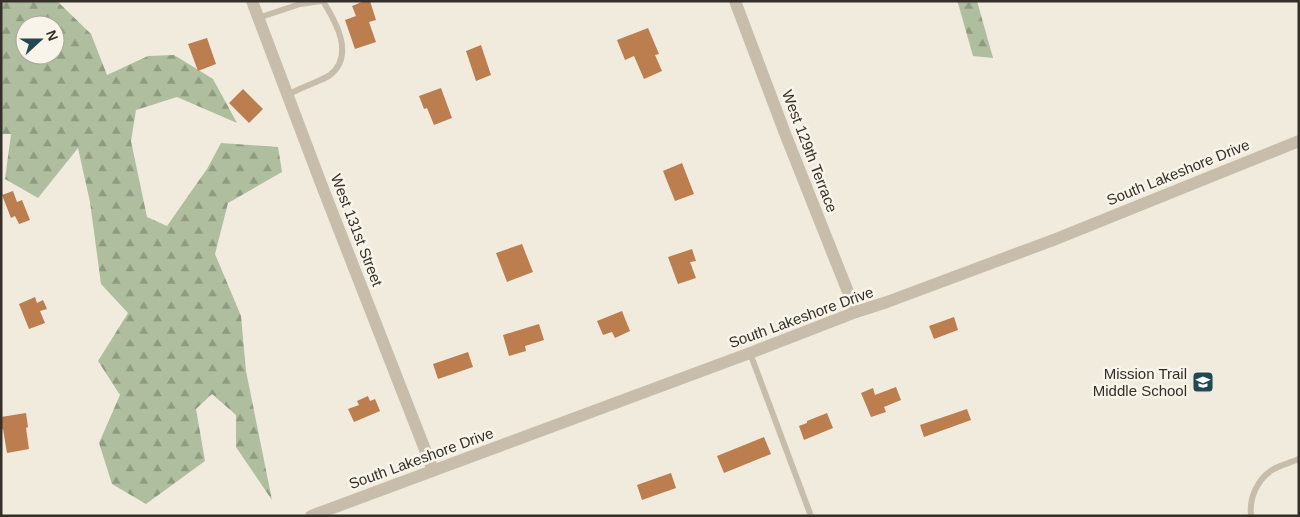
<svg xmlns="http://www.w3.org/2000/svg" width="1300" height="517" viewBox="0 0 1300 517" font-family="Helvetica,sans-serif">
	<defs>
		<pattern id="forest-firs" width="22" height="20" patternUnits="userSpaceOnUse" patternTransform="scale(1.25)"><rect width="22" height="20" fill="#aebe9e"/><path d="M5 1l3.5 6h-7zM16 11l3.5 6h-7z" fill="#8e9b81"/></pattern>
	</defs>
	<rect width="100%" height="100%" fill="#f0ebdd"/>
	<path fill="url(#forest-firs)" fill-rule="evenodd" d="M1,1H57L91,34L107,75L148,56L174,55L213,79L237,123L177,97L136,110L131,141L147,217L167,226L207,169L221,143L278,147L282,172L228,203L215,254L241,316L246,371L272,500L236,447V415L212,394L196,409L205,461L146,504L112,484L99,443L120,395L98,361L128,313L101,284L90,202L78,148L38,198L5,179L11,134H1ZM25,25H55V55H25Z
		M956,1H977L993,58L973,56L958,3Z"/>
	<path fill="#bc7d4f" d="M364,1H370L376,20L369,22L376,42L355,49L345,20L356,16L352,6Z
		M648,28L659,54L655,55L662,71L644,79L634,56L625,60L617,40Z
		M207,38L216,64L198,71L188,44Z
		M481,45L491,75L476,81L466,51Z
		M441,88L452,118L434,125L427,108L424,109L419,96Z
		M243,89L263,109L249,123L229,103Z
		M682,163L694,194L675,201L663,171Z
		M13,191L17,202L22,200L30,220L19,224L15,216L11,218L2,195Z
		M522,244L533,272L507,282L496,253Z
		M692,249L696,261L690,262L696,278L678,284L668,257Z
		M35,297L37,303L43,300L47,309L40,311L45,323L29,329L19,304Z
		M622,311L630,331L615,338L612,332L603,335L597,321Z
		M954,317L958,330L934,339L929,326Z
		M539,324L544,340L525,346L526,351L509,356L503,335Z
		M468,352L473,367L438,379L433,364Z
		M896,387L901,400L884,407L886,412L871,417L861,393L873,388L875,395Z
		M368,396L370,401L375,399L380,411L354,422L348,409L359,405L357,401Z
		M967,409L971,420L924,437L920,425Z
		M26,413L28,427L26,428L29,449L7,453L3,429H1V417Z
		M827,413L833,428L804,440L799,426L807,423V421Z
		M764,437L771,454L724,473L717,456Z
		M671,473L676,488L642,500L637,485Z"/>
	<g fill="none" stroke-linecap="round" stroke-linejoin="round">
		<path stroke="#c7bdaa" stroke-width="6" d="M258,18L300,4L321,1
			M287,95C297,90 306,86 316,82C320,80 326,78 330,75C355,55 336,22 323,1
			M750,353L811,516
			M1251,516C1249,498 1257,480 1272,470C1280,465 1290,463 1299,459"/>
		<path stroke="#c7bdaa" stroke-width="12" d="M252,1L322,186L433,470
			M735,1L786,136L856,312"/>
		<path stroke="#c7bdaa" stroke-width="12" d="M311,516L750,353L856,312L887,302L1056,239L1299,141"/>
	</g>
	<defs>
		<g id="school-square" transform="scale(1.125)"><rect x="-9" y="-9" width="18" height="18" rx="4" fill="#224854" stroke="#f8f4e9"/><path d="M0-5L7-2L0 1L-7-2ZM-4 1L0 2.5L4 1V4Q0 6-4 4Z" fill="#fff"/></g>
	</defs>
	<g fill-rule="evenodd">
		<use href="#school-square" x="1203" y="382"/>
	</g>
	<g text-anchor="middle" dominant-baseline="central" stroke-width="5" stroke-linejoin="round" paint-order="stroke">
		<g font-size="15" fill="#352f29" stroke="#f8f4e9">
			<text transform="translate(810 151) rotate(69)">West 129th Terrace</text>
			<text transform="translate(1178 172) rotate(-22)">South Lakeshore Drive</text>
			<text transform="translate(357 230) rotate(69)">West 131st Street</text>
			<text transform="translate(801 317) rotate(-20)">South Lakeshore Drive</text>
			<text transform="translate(421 458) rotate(-20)">South Lakeshore Drive</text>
		</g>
		<g font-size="15" fill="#352f29" stroke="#f8f4e9" text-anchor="end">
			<text x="1187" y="373">Mission Trail<tspan x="1187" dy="17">Middle School</tspan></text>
		</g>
	</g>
	<rect width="1300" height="517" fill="none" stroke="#352f29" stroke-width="5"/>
	<g transform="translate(40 40) rotate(69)"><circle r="24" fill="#f8f4e9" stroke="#aaa59c"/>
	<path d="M0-4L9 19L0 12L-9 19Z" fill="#224854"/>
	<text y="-8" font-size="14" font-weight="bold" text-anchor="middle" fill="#352f29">N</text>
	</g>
</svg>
